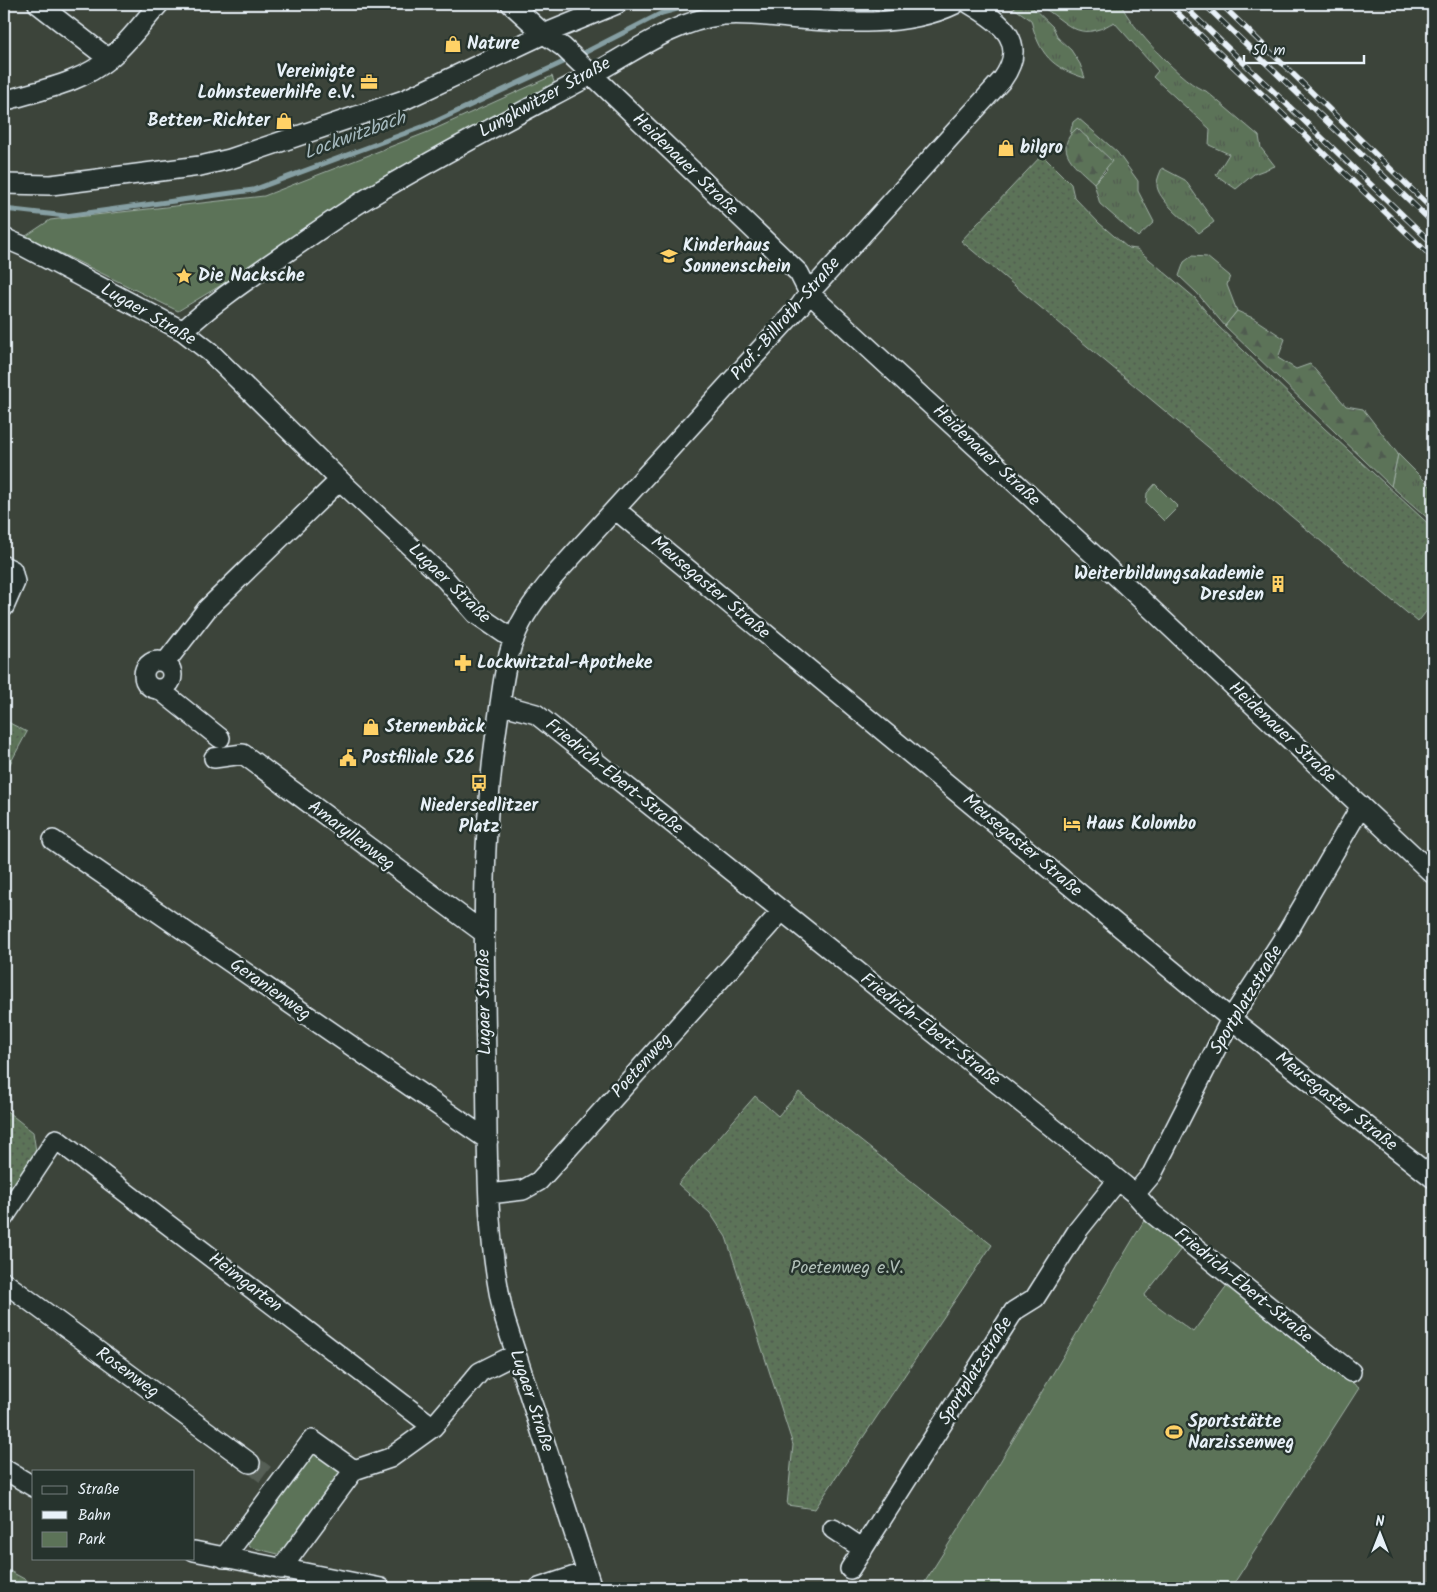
<svg xmlns="http://www.w3.org/2000/svg" width="1437" height="1592" viewBox="0 0 1437 1592" font-family="Kalam,sans-serif">
	<defs>
		<pattern id="grass-tufts" width="24" height="20" patternUnits="userSpaceOnUse" patternTransform="scale(1.25)"><rect width="24" height="20" fill="#5c7358"/><path d="M3 7l-1-3M5 7V3M7 7l1-3M15 17l-1-3M17 17v-4M19 17l1-3" fill="none" stroke="#505b50"/></pattern>
		<pattern id="forest-firs" width="22" height="20" patternUnits="userSpaceOnUse" patternTransform="scale(1.25)"><rect width="22" height="20" fill="#5c7358"/><path d="M5 1l3.5 6h-7zM16 11l3.5 6h-7z" fill="#505b50"/></pattern>
		<pattern id="garden-dots" width="8" height="8" patternUnits="userSpaceOnUse" patternTransform="scale(1.25)"><rect width="8" height="8" fill="#5c7358"/><path d="M2 2h.1M6 6h.1" fill="none" stroke="#505b50" stroke-width="1.8" stroke-linecap="round"/></pattern>
	</defs>
	<rect width="100%" height="100%" fill="#3c443a"/>
	<filter id="ink" filterUnits="userSpaceOnUse"><feTurbulence type="fractalNoise" baseFrequency=".02" numOctaves="2"/><feDisplacementMap in="SourceGraphic" scale="10" xChannelSelector="R" yChannelSelector="G"/><feConvolveMatrix kernelMatrix="1 2 1 2 8 2 1 2 1" color-interpolation-filters="sRGB"/></filter>
	<g filter="url(#ink)">
		<path fill="url(#grass-tufts)" stroke="#a2b2a8" d="M1008,4H1121C1128,24 1186,87 1206,91L1259,136L1261,148L1275,166L1254,174L1236,189L1216,175L1229,154L1209,145L1210,129L1153,77L1158,71L1114,22C1108,25 1102,29 1096,30C1068,39 1053,4 1029,4L1053,27L1058,38L1071,50L1080,64L1085,78C1052,68 1039,54 1031,20Z
			M1078,118L1117,152L1138,181V191L1154,222L1138,237L1100,204L1094,183L1107,170L1088,137L1070,134L1073,122Z
			M1162,168L1185,180L1214,222L1199,233C1188,223 1156,199 1157,184C1157,179 1160,173 1162,168Z
			M1192,256L1207,257L1230,276L1227,285L1237,311L1225,326L1197,293L1179,276L1184,262Z
			M1398,454L1433,489V519L1431,521L1391,486Z"/>
		<path fill="url(#forest-firs)" stroke="#a2b2a8" d="M1077,128L1112,161L1094,183C1077,167 1051,150 1077,128Z
			M1237,311L1253,318L1285,339L1278,358L1296,369L1310,364L1346,406L1363,409L1398,454L1391,486L1225,326Z"/>
		<path fill="#5c7358" stroke="#a2b2a8" d="M552,76L555,85L178,311L26,236L50,220L264,196L428,132Z
			M1155,484L1178,507L1164,521L1146,503L1147,493Z
			M1145,1219L1181,1249L1144,1296L1193,1332L1228,1285L1359,1388L1231,1588H921L991,1477Z
			M313,1452L338,1466L340,1473L337,1479L282,1553L278,1554L250,1547L247,1543L248,1537Z"/>
		<path fill="url(#garden-dots)" stroke="#a2b2a8" d="M1042,155L1071,184L1074,197L1099,223L1128,248L1137,249L1195,298L1217,325L1324,428L1433,528V603L1418,622L961,241Z
			M4,720L27,732L4,775Z
			M799,1092L992,1245L815,1509L787,1505L793,1445L726,1237L710,1213L678,1184L755,1096L778,1116Z
			M4,1109L33,1132L36,1151L4,1202Z
			M4,1568L41,1588H4Z"/>
		<g fill="none" stroke-linecap="round" stroke-linejoin="round">
			<path stroke="#869fa3" stroke-width="5" d="M830,4L865,9L895,4
				M578,56L662,13L696,4
				M4,209L66,216L253,190L430,124L570,59"/>
			<path stroke="#565e56" stroke-width="19" stroke-dasharray="19 9" stroke-linecap="butt" d="M250,1463L266,1475"/>
			<g stroke="#e8f1f8" stroke-width="22">
				<path id="minor" d="M38,4L109,59
					M511,4L544,34L563,47L799,273L809,293L1096,557L1433,874
					M4,101C40,90 81,83 110,58C128,43 143,22 159,4
					M4,184L51,185L200,166L230,159L404,100L544,34L617,4
					M4,238L25,247L183,331L210,352L347,487L445,579L476,614L514,640
					M183,331C216,300 253,276 290,250C315,233 340,215 366,199C436,157 509,119 582,80C628,56 670,22 723,15C744,13 767,16 788,18C840,23 906,28 955,4
					M615,509L1231,1019L1433,1178
					M4,566L12,570L15,582L4,607
					M144 675a14 14 0 1 1 28 0a14 14 0 1 1-28 0Z
					M165,663L207,609L340,480
					M160,690L220,738
					M500,704L536,714L1118,1180L1135,1194L1153,1214L1351,1372
					M214,758L243,754L484,933
					M53,840L488,1140
					M489,1194L523,1190L539,1181L781,912
					M1135,1194L1152,1174L1231,1019L1287,933L1361,806
					M4,1217L56,1139L433,1427
					M4,1282L250,1463
					M4,1469L34,1487
					M354,1470L390,1458L433,1427L480,1372L516,1354
					M833,1529L863,1549
					M194,1551L381,1588
					M224,1558L312,1440L354,1470
					M281,1569L354,1470
					M850,1569L1014,1311L1035,1298L1078,1230L1118,1180
					M539,1588L587,1572
					M592,1588L505,1320C484,1235 488,1145 486,1057C484,949 481,841 496,733C501,702 503,668 514,639C523,614 539,595 555,575L800,306L809,293L1002,80C1029,42 1002,23 970,4"/>
			</g>
			<use href="#minor" stroke="#26332d" stroke-width="19"/>
			<g stroke="#e8f1f8" stroke-width="5.5">
				<path id="rail" d="M1168,4L1433,258
					M1182,4L1433,244
					M1204,4L1433,223
					M1221,4L1433,210"/>
			</g>
			<use href="#rail" stroke="#26332d" stroke-width="4" stroke-dasharray="11" stroke-linecap="butt"/>
		</g>
	</g>
	<defs>
		<g id="shop-bare" transform="scale(1.35)"><path d="M-5-2.5h2.3a2.7 3.5 0 0 1 5.4 0H5L5.5 6h-11ZM-1.5-2.5h3a1.5 2.3 0 0 0-3 0Z" fill="#ffd166" stroke="#26332d" stroke-width="2.5" paint-order="stroke"/></g>
		<g id="office-bare" transform="scale(1.35)"><path d="M-6-3h4V-5.5h4V-3h4V5H-6ZM-1-4.5V-3h2v-1.5ZM-6 0V1H6V0Z" fill="#ffd166" stroke="#26332d" stroke-width="2.5" paint-order="stroke"/></g>
		<g id="school-bare" transform="scale(1.35)"><path d="M0-5L7-2L0 1L-7-2ZM-4 1L0 2.5L4 1V4Q0 6-4 4Z" fill="#ffd166" stroke="#26332d" stroke-width="2.5" paint-order="stroke"/></g>
		<g id="sight-bare" transform="scale(1.35)"><path d="M0-6L1.8-2.2L6-1.7L2.9 1.2L3.7 5.4L0 3.3L-3.7 5.4L-2.9 1.2L-6-1.7L-1.8-2.2Z" fill="#ffd166" stroke="#26332d" stroke-width="2.5" paint-order="stroke"/></g>
		<g id="building-bare" transform="scale(1.35)"><path d="M-4-6H4V6H1V3H-1V6H-4ZM-2.5-4.3h1.7v1.8h-1.7ZM.8-4.3h1.7v1.8H.8ZM-2.5-1h1.7V.8h-1.7ZM.8-1h1.7V.8H.8Z" fill="#ffd166" stroke="#26332d" stroke-width="2.5" paint-order="stroke"/></g>
		<g id="pharmacy-bare" transform="scale(1.35)"><path d="M-2-6h4v4h4v4h-4v4h-4v-4h-4v-4h4Z" fill="#ffd166" stroke="#26332d" stroke-width="2.5" paint-order="stroke"/></g>
		<g id="civic-bare" transform="scale(1.35)"><path d="M-.6-6.5H3V-4.5H.6V-3L4-1V1h2V6H-6V1h2V-1L-.6-3ZM-1.2 2.5V6h2.4V2.5Z" fill="#ffd166" stroke="#26332d" stroke-width="2.5" paint-order="stroke"/></g>
		<g id="bus-bare" transform="scale(1.35)"><path d="M-5-6H5V4H4V6H2V4H-2V6H-4V4H-5ZM-3.5-4V0h7V-4ZM-3.5 1.2v1.5H-2V1.2ZM2 1.2v1.5H3.5V1.2Z" fill="#ffd166" stroke="#26332d" stroke-width="2.5" paint-order="stroke"/></g>
		<g id="hotel-bare" transform="scale(1.35)"><path d="M-6-4.5h1.5V1H6V5H4.5V3h-9V5H-6ZM-4 0a1.8 1.8 0 1 1 3.6 0ZM.5 0V-2.5h3Q6-2.5 6 0Z" fill="#ffd166" stroke="#26332d" stroke-width="2.5" paint-order="stroke"/></g>
		<g id="stadium-bare" transform="scale(1.35)"><path d="M0-5a6.5 5 0 1 0 0 10a6.5 5 0 1 0 0-10ZM-3.5-1.8h7v3.6h-7Z" fill="#ffd166" stroke="#26332d" stroke-width="2.5" paint-order="stroke"/></g>
	</defs>
	<g fill-rule="evenodd">
		<use href="#shop-bare" x="453" y="44"/>
		<use href="#office-bare" x="369" y="82"/>
		<use href="#shop-bare" x="284" y="121"/>
		<use href="#shop-bare" x="1006" y="148"/>
		<use href="#school-bare" x="669" y="256"/>
		<use href="#sight-bare" x="184" y="276"/>
		<use href="#building-bare" x="1278" y="584"/>
		<use href="#pharmacy-bare" x="463" y="663"/>
		<use href="#shop-bare" x="371" y="727"/>
		<use href="#civic-bare" x="348" y="758"/>
		<use href="#bus-bare" x="479" y="783"/>
		<use href="#hotel-bare" x="1072" y="824"/>
		<use href="#stadium-bare" x="1174" y="1432"/>
	</g>
	<g text-anchor="middle" dominant-baseline="central" stroke-width="5" stroke-linejoin="round" paint-order="stroke">
		<g font-size="18" font-weight="bold" fill="#e8f1f8" stroke="#26332d" text-anchor="start">
			<text x="467" y="44">Nature</text>
			<text x="355" y="72" text-anchor="end">Vereinigte<tspan x="355" dy="21">Lohnsteuerhilfe e.V.</tspan></text>
			<text x="270" y="121" text-anchor="end">Betten-Richter</text>
			<text x="1020" y="148">bilgro</text>
			<text x="683" y="246">Kinderhaus<tspan x="683" dy="21">Sonnenschein</tspan></text>
			<text x="198" y="276">Die Nacksche</text>
			<text x="1264" y="574" text-anchor="end">Weiterbildungsakademie<tspan x="1264" dy="21">Dresden</tspan></text>
			<text x="477" y="663">Lockwitztal-Apotheke</text>
			<text x="385" y="727">Sternenbäck</text>
			<text x="362" y="758">Postfiliale 526</text>
			<text x="479" y="806" text-anchor="middle">Niedersedlitzer<tspan x="479" dy="21">Platz</tspan></text>
			<text x="1086" y="824">Haus Kolombo</text>
			<text x="1188" y="1422">Sportstätte<tspan x="1188" dy="21">Narzissenweg</tspan></text>
		</g>
		<g font-size="18" fill="#e8f1f8" stroke="#26332d">
			<text transform="translate(545 98) rotate(-29)">Lungkwitzer Straße</text>
			<text transform="translate(685 165) rotate(44)">Heidenauer Straße</text>
			<text transform="translate(148 315) rotate(30)">Lugaer Straße</text>
			<text transform="translate(786 319) rotate(-49)">Prof.-Billroth-Straße</text>
			<text transform="translate(986 456) rotate(43)">Heidenauer Straße</text>
			<text transform="translate(449 584) rotate(44)">Lugaer Straße</text>
			<text transform="translate(710 588) rotate(40)">Meusegaster Straße</text>
			<text transform="translate(1282 733) rotate(43)">Heidenauer Straße</text>
			<text transform="translate(614 777) rotate(39)">Friedrich-Ebert-Straße</text>
			<text transform="translate(351 836) rotate(37)">Amaryllenweg</text>
			<text transform="translate(1022 846) rotate(40)">Meusegaster Straße</text>
			<text transform="translate(270 990) rotate(35)">Geranienweg</text>
			<text transform="translate(1247 1000) rotate(-59)">Sportplatzstraße</text>
			<text transform="translate(485 1002) rotate(-91)">Lugaer Straße</text>
			<text transform="translate(930 1030) rotate(38)">Friedrich-Ebert-Straße</text>
			<text transform="translate(642 1066) rotate(-48)">Poetenweg</text>
			<text transform="translate(1336 1102) rotate(38)">Meusegaster Straße</text>
			<text transform="translate(245 1283) rotate(37)">Heimgarten</text>
			<text transform="translate(1243 1286) rotate(39)">Friedrich-Ebert-Straße</text>
			<text transform="translate(976 1371) rotate(-58)">Sportplatzstraße</text>
			<text transform="translate(127 1373) rotate(36)">Rosenweg</text>
			<text transform="translate(531 1401) rotate(72)">Lugaer Straße</text>
		</g>
		<g font-size="18" fill="#b0bfb8" stroke="#26332d">
			<text x="847" y="1268">Poetenweg e.V.</text>
		</g>
		<g font-size="19" font-style="italic" fill="#a6babf" stroke="#26332d">
			<text transform="translate(355 136) rotate(-20)">Lockwitzbach</text>
		</g>
	</g>
	<rect width="1437" height="1592" fill="none" stroke="#26332d" stroke-width="20"/>
	<rect x="10" y="10" width="1417" height="1572" fill="none" stroke="#e8f1f8" stroke-width="2" filter="url(#ink)"/>
	<rect x="32" y="1470" width="162" height="90" fill="#26332d" stroke="#747f7e"/>
	<rect x="42" y="1486" width="25" height="8" fill="#26332d" stroke="#747f7e"/>
	<text x="78" y="1494" font-size="15" fill="#e8f1f8">Straße</text>
	<rect x="42" y="1511" width="25" height="8" fill="#e8f1f8" stroke="#747f7e"/>
	<text x="78" y="1520" font-size="15" fill="#e8f1f8">Bahn</text>
	<rect x="42" y="1532" width="25" height="15" fill="#5c7358" stroke="#747f7e"/>
	<text x="78" y="1544" font-size="15" fill="#e8f1f8">Park</text>
	<g transform="translate(1380 1534)" stroke="#26332d" stroke-width="4" paint-order="stroke">
	<path d="M0-4L9 19L0 12L-9 19Z" fill="#e8f1f8"/>
	<text y="-8" font-size="14" font-weight="bold" text-anchor="middle" fill="#e8f1f8">N</text>
	</g>
	<path d="M1244 55v8h120v-8" fill="none" stroke="#e8f1f8" stroke-width="2.5"/>
	<text x="1252" y="55" font-size="15" fill="#e8f1f8" stroke="#26332d" stroke-width="4" paint-order="stroke">50 m</text>
</svg>
